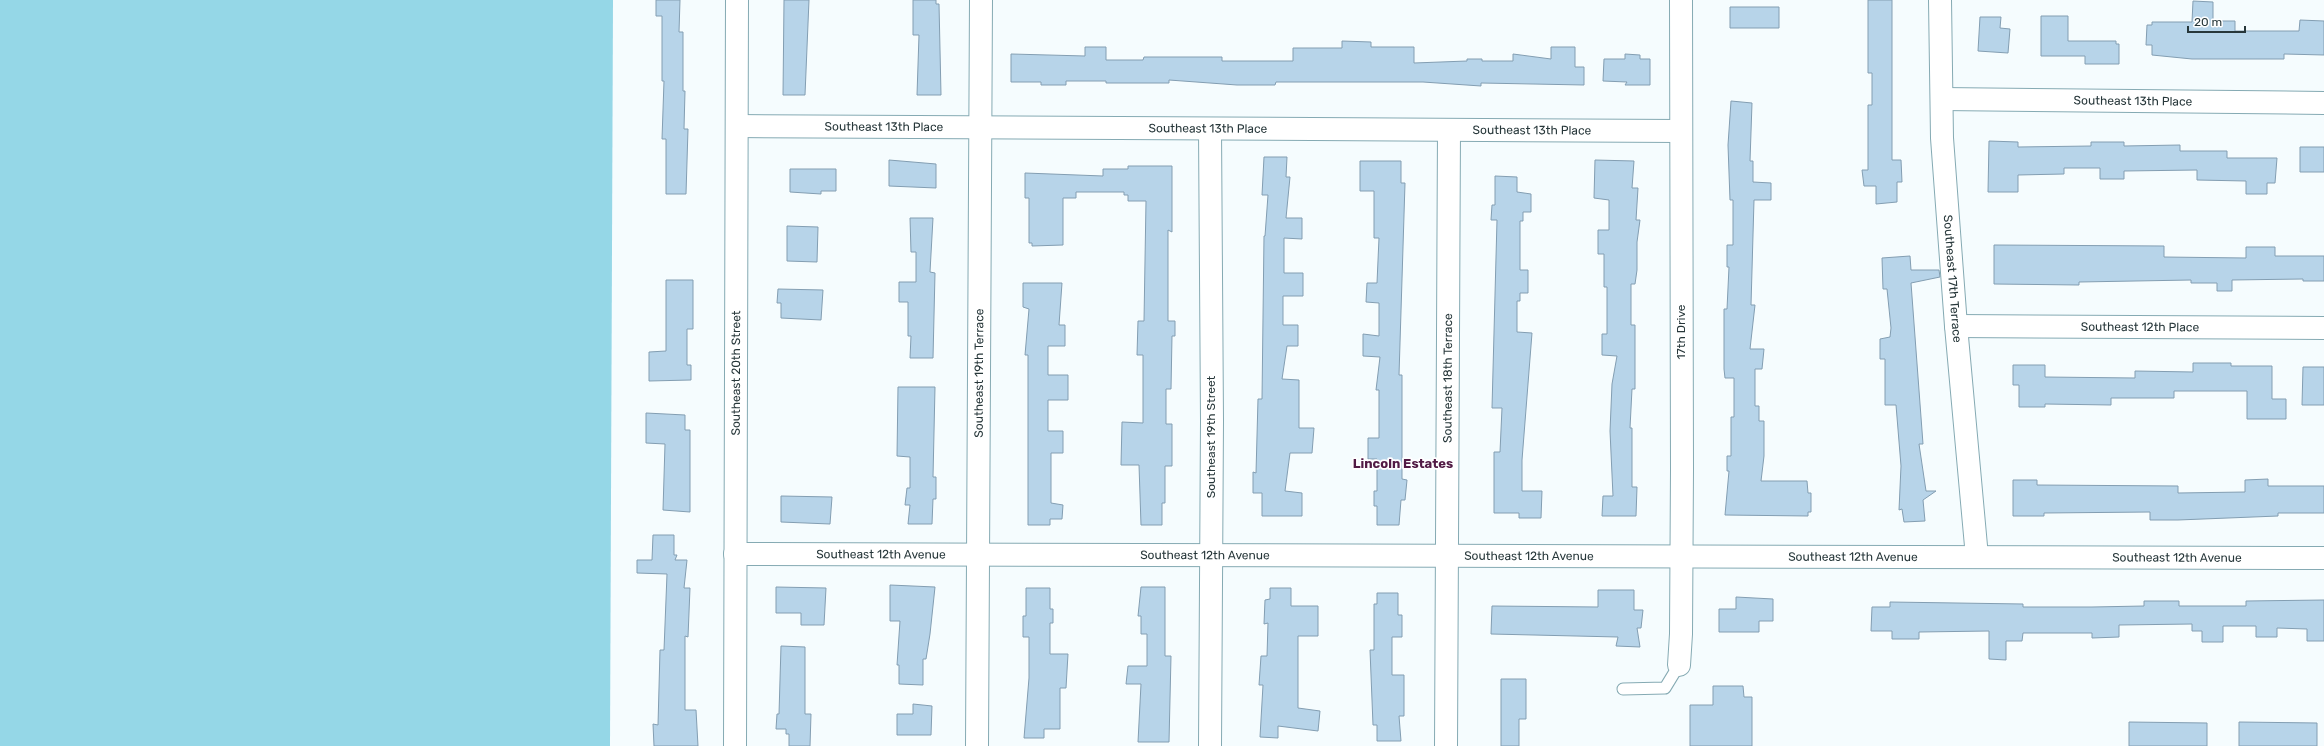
<svg xmlns="http://www.w3.org/2000/svg" width="2324" height="746" viewBox="0 0 2324 746" font-family="Rubik,sans-serif">
	<rect width="100%" height="100%" fill="#f5fcfe"/>
	<path fill="#95d7e7" d="M0,0H613L610,746H0Z"/>
	<path fill="#b7d4e9" stroke="#839eb2" d="M656,0H680L679,32H683V91H685L684,129H688L686,194H666V139H662L664,81H662V16H656Z
		M784,0H809L805,95H783Z
		M913,0H936V4H939L941,95H917L919,35H913Z
		M1868,0H1892V160H1901L1902,182H1897V202L1876,204V186H1864L1862,170H1868V105H1872V73H1868Z
		M2193,1L2213,2V21H2235V31H2299L2300,20L2324,21V55L2284,54V59H2192L2152,55V45H2146L2147,25H2152V22H2192Z
		M1730,7H1779V28H1730Z
		M2041,16H2068V41H2116V44H2119V64H2085V56H2041Z
		M1980,17H2001L2000,28L2010,29L2008,53L1978,51Z
		M1342,41L1371,42V47H1414V63L1467,61V59H1482V61H1513V54L1551,59V47H1575V67H1584V85L1481,83V86L1423,82H1276L1275,85H1237L1169,80V83H1106V81H1066V85H1041V82H1011V54L1085,56V47H1106V60H1143L1144,57H1222V61H1293V48H1342Z
		M1625,54L1640,55V59H1650V85H1625L1627,82L1603,81L1604,59H1625Z
		M1731,101L1752,103L1750,161H1753V182L1771,183V200H1754L1751,305H1755L1750,349H1764L1762,369H1755V406H1759V421H1764V456L1761,481H1807L1808,493H1811V512H1808V516L1725,515L1729,471H1727V456H1731V417H1734V378H1725L1724,369V309H1727L1729,267H1727V245H1733V200H1730L1728,145Z
		M1989,141L2018,142V147L2091,146V142H2124V146L2180,145V151H2227V158H2277L2275,183H2267V194H2246V181L2197,180V170L2124,171V179H2100V168H2064V174L2018,175V192H1988Z
		M2300,147H2324V172H2300Z
		M1264,157H1287L1286,177H1290L1286,218H1302V239L1284,238V273H1303V296H1283V325H1298V346H1287L1282,379L1299,380V428H1314L1312,453H1290L1285,491L1302,493V516H1262V493H1253V472L1256,473L1258,399H1262L1264,236H1265L1268,195H1262Z
		M889,160L936,164V188L889,186Z
		M1595,160L1634,161L1632,188H1638L1636,220H1640L1637,242V270L1635,284H1631V325H1635V389H1632L1630,428H1632V487H1637L1636,516H1602L1603,496H1613L1610,431L1612,384L1617,356L1602,355V334H1607V287H1604V254H1598V230H1609V200L1594,198Z
		M1360,161H1401V183H1405L1399,375H1402V479L1407,480L1405,500H1401L1399,525H1377V506H1374V491H1377V459H1368V438H1379V390H1376L1380,357L1363,356V334L1379,336V303L1366,302L1367,283H1377L1379,238H1374V191H1360Z
		M1128,166H1172V232L1168,230V321H1175V336H1172L1171,389H1166V424H1172V466H1165V503H1162V525H1141L1139,465H1121L1122,422L1143,423V355H1137L1138,321H1144L1146,201H1128V195H1124V192H1076V198H1063V245L1032,246V243H1029V198H1025V173L1103,176V169H1128Z
		M790,169H836V191H821V194L790,192Z
		M1495,176L1517,177V192L1531,194V212H1523V221H1520V270H1528V293H1520V301H1517V332L1532,333L1522,460V491H1542L1541,518H1519V513H1494V452H1500L1502,408H1492L1497,220H1491L1492,205H1495Z
		M910,218H933L930,272L935,273L933,358H910L911,336H908V302H899V282H916V252H911Z
		M787,226L818,227L817,262L787,261Z
		M1994,245L2164,246V257L2246,258V247H2275V256H2324V281H2303V279L2232,280V291H2217V283H2191V280L2079,282V285L1994,284Z
		M1910,256L1911,270H1939L1940,277L1911,283L1923,444H1919L1926,491H1936L1923,500L1925,521L1904,522L1902,509L1899,510L1901,466L1896,405H1885V359H1880V339L1890,337L1891,328L1887,289H1883L1882,258Z
		M666,280H693V329H687V365H691V380L649,381V352L666,351Z
		M1023,283H1062L1059,325H1065V346H1048V375H1068V400H1048V431H1063V453H1051V503L1063,505L1062,519H1050V525H1028V355H1025L1029,309L1023,307Z
		M778,289L823,290L821,320L781,318V303H777Z
		M2193,363H2231V366H2272V399H2286V419H2247V391H2174V398H2111V405L2045,404V407H2019V385H2013V365H2045V377L2135,378V371L2193,372Z
		M2303,367H2324V405H2302Z
		M898,387H935L933,477H936V499H933L932,524H908L910,505H905L907,488H910V457L897,456Z
		M646,413L685,415V430H690V512L663,510L665,444L646,443Z
		M2268,479V486H2324V513H2278V516L2178,520H2150V512L2044,513V516H2013V480H2037V485L2178,486V493L2245,492V480Z
		M781,496L832,497L830,524L781,522Z
		M653,535H674V555H677L675,560H687L684,588H690L688,637L685,636V710H696L698,746H654L653,724L658,725L660,650H664L667,574L637,573V560H652Z
		M890,585L935,587L930,634L926,659H923V685L899,684V665H897L900,621H890Z
		M776,587L826,588L824,625H801V613H776Z
		M1141,587H1165V656H1171L1169,742H1138L1141,684H1126L1128,666H1147V634H1141V616H1138Z
		M1026,588H1050V609H1053V623H1050V654H1068L1066,688H1060V729H1044V738H1024L1029,678V637H1023V616H1026Z
		M1270,588H1291V606H1318V636H1298V708L1320,711L1318,731L1278,726V738L1260,737L1263,685H1259L1261,656H1267L1268,623L1264,624L1265,600L1270,599Z
		M1598,590H1634V610H1643L1641,628H1637L1640,647L1616,646L1618,637L1491,634L1492,606L1598,607Z
		M1377,593H1398V615H1402V637H1392V675H1404V716H1399L1401,741H1377V725H1373L1370,650H1374V604H1377Z
		M1736,597L1773,599V621H1759V632H1719V609H1736Z
		M2324,600V641H2307V629L2277,628V637H2256V626H2223V642H2202V631H2192V624L2119,625V637L2092,638V633H2023L2022,641H2006V660L1989,659V631L1919,632V639H1892V631H1871L1872,607H1890V602L2023,604V607H2092L2144,606V601H2179V606H2246V601Z
		M781,646L805,647V714H811L810,746H789V734H786V729H776L777,714H779Z
		M1501,679H1526V719H1519V746H1501Z
		M1713,686H1743L1744,697H1752V746H1690V705H1713Z
		M913,704L932,706L931,735H897V714H913Z
		M2129,722L2207,723V746H2129Z
		M2239,722L2317,723V746H2239Z"/>
	<g fill="none" stroke-linecap="round" stroke-linejoin="round">
		<g stroke="#85aab3" stroke-width="13">
			<path id="lane" d="M1623,689L1665,688L1679,665"/>
		</g>
		<g stroke="#85aab3" stroke-width="24">
			<g id="street">
				<path id="s1" d="M1940,0L1942,138L1956,326L1977,557"/>
				<path id="s2" d="M1942,99L2324,103"/>
				<path id="s3" d="M737,126L1680,131"/>
				<path d="M1210,129L1212,421L1210,746"/>
				<path id="s4" d="M1956,326L2324,328"/>
				<path id="s5" d="M735,554L2324,558"/>
				<path d="M1679,665L1681,634L1682,469L1681,0"/>
				<path id="s6" d="M735,746L737,0"/>
				<path id="s7" d="M977,746L981,0"/>
				<path id="s8" d="M1446,746L1449,130"/>
			</g>
		</g>
		<use href="#lane" stroke="#fff" stroke-width="11"/>
		<use href="#street" stroke="#fff" stroke-width="22"/>
	</g>
	<g text-anchor="middle" dominant-baseline="central" stroke-width="3.5" stroke-linejoin="round" paint-order="stroke">
		<g font-size="12" fill="#27373a" stroke="#fff">
			<text stroke="none"><textPath href="#s2" startOffset="191">Southeast 13th Place</textPath></text>
			<text stroke="none"><textPath href="#s3" startOffset="147">Southeast 13th Place</textPath></text>
			<text stroke="none"><textPath href="#s3" startOffset="471">Southeast 13th Place</textPath></text>
			<text stroke="none"><textPath href="#s3" startOffset="795">Southeast 13th Place</textPath></text>
			<text stroke="none"><textPath href="#s1" startOffset="279">Southeast 17th Terrace</textPath></text>
			<text stroke="none"><textPath href="#s4" startOffset="184">Southeast 12th Place</textPath></text>
			<text transform="translate(1681 332) rotate(-90)">17th Drive</text>
			<text stroke="none"><textPath href="#s6" startOffset="373">Southeast 20th Street</textPath></text>
			<text stroke="none"><textPath href="#s7" startOffset="373">Southeast 19th Terrace</textPath></text>
			<text stroke="none"><textPath href="#s8" startOffset="368">Southeast 18th Terrace</textPath></text>
			<text transform="translate(1211 437) rotate(-90)">Southeast 19th Street</text>
			<text stroke="none"><textPath href="#s5" startOffset="146">Southeast 12th Avenue</textPath></text>
			<text stroke="none"><textPath href="#s5" startOffset="470">Southeast 12th Avenue</textPath></text>
			<text stroke="none"><textPath href="#s5" startOffset="794">Southeast 12th Avenue</textPath></text>
			<text stroke="none"><textPath href="#s5" startOffset="1118">Southeast 12th Avenue</textPath></text>
			<text stroke="none"><textPath href="#s5" startOffset="1442">Southeast 12th Avenue</textPath></text>
		</g>
		<g font-size="13" font-weight="bold" fill="#521b45" stroke="#fff">
			<text x="1403" y="463">Lincoln Estates</text>
		</g>
	</g>
	<path d="M2188 26v6h57v-6" fill="none" stroke="#27373a" stroke-width="2"/>
	<text x="2194" y="26" font-size="12" fill="#27373a" stroke="#ffffff" stroke-width="3" paint-order="stroke">20 m</text>
</svg>
